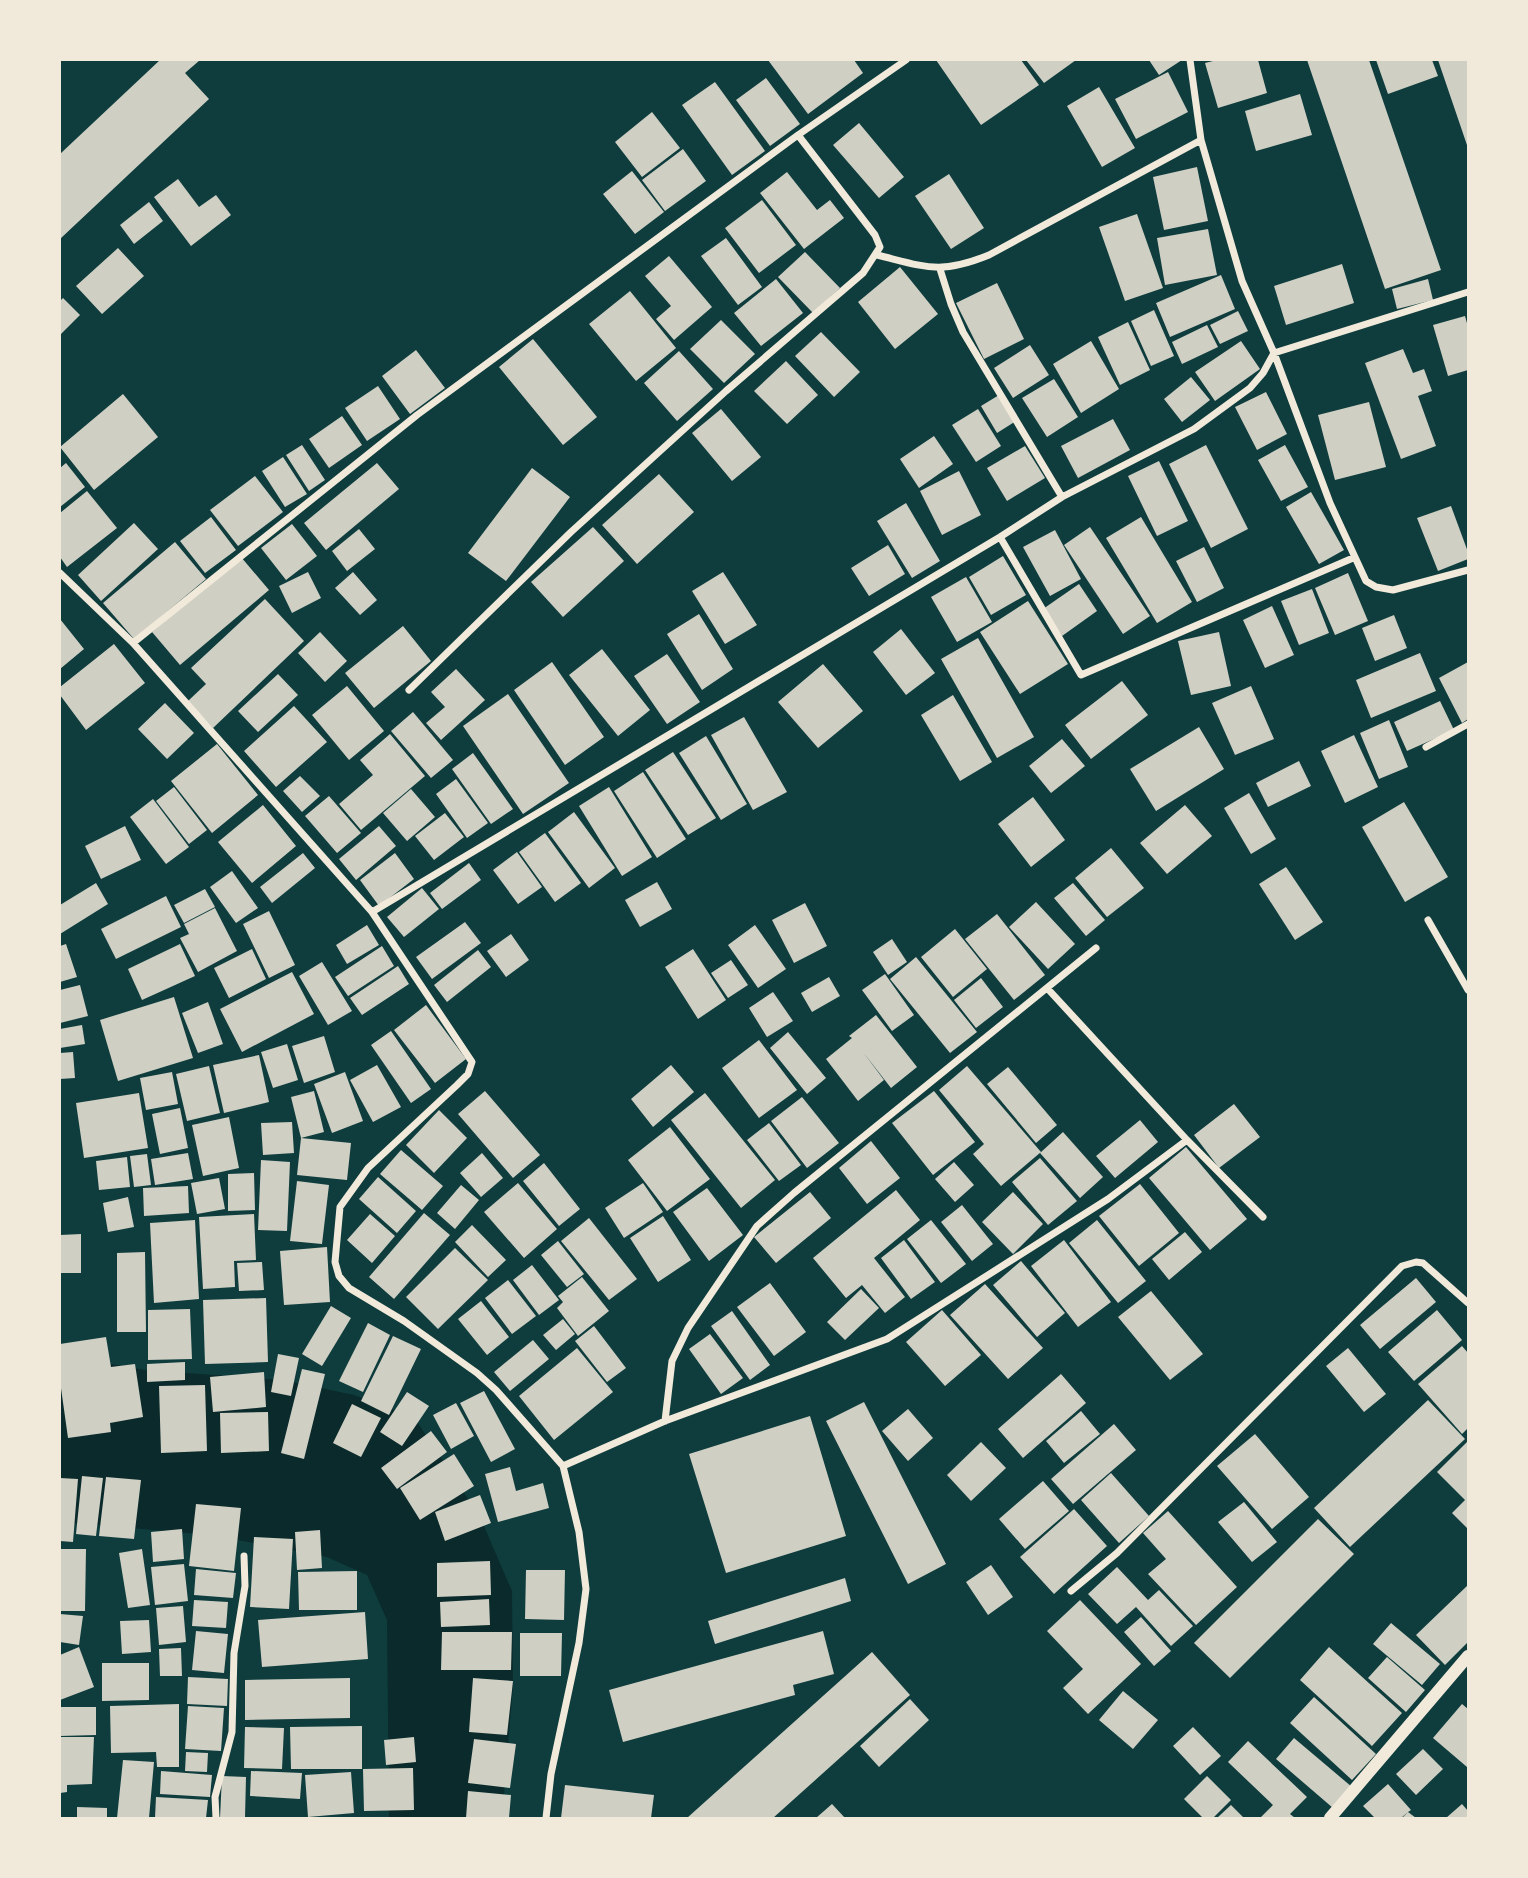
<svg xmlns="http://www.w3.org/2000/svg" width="1528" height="1878" viewBox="0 0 1528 1878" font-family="'PT Sans Narrow',sans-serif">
	<rect width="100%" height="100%" fill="#0f3d3e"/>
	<path fill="#0a2a2b" d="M60,1355L145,1370L283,1380L354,1395L414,1417L480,1517L512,1591L513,1686L502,1818H389L387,1620L367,1575L327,1557L212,1535L60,1522Z"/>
	<path fill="#cfcfc3" d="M160,60H200L185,73L209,99L60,239V154Z
		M768,60H854L863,73L808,114Z
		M936,60H1021L1039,85L981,125Z
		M1026,60H1076L1044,83Z
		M1149,60H1182L1159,75Z
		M1217,60H1258L1267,93L1218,108L1205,63Z
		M1307,60H1369L1441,270L1385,289Z
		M1376,60H1432L1438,76L1388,94Z
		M1438,60H1468V148Z
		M1168,72L1188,112L1136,139L1115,99Z
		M766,78L800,124L770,146L736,100Z
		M715,82L765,151L732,175L682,105Z
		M1099,87L1135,148L1102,167L1067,106Z
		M1300,94L1312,135L1256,151L1245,111Z
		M652,112L680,148L642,177L615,142Z
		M859,123L904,177L879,198L833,145Z
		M683,149L706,181L665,211L642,180Z
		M1197,167L1208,221L1164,230L1153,177Z
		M632,171L664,212L635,234L603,194Z
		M787,172L817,210L830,200L844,218L804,249L760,193Z
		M949,174L984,228L951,249L915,196Z
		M178,179L199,207L216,195L231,215L191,246L154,197Z
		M762,200L796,245L759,273L725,228Z
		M149,202L163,221L134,244L120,225Z
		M1137,214L1163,288L1125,301L1099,227Z
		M1208,229L1217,275L1165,285L1157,238Z
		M726,238L762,287L738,305L701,256Z
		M118,248L144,276L102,314L76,286Z
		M805,252L840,288L813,313L778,277Z
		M669,256L712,307L674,340L656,319L671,306L645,276Z
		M1342,264L1354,303L1286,325L1274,286Z
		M900,267L938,314L895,349L858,302Z
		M1221,275L1235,309L1170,337L1156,303Z
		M776,279L803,313L761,346L734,313Z
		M1428,279L1433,300L1397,309L1392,289Z
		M997,283L1024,339L984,359L956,303Z
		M630,291L676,348L636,381L589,324Z
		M63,298L80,315L60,335V301Z
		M1154,310L1174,356L1151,366L1131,321Z
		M1238,311L1248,331L1220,344L1210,325Z
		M1465,316L1468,327V370L1448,376L1433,325Z
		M721,320L755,354L724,383L690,349Z
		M1128,322L1150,370L1120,385L1098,337Z
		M1207,325L1218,347L1182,364L1172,342Z
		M821,332L860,372L834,397L795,356Z
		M533,339L597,417L563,445L499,367Z
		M1091,341L1119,389L1081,413L1053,364Z
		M1241,341L1260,369L1215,401L1195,372Z
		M1030,345L1049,375L1013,398L994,368Z
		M1403,349L1413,373L1424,369L1432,391L1418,396L1436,446L1401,459L1365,363Z
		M416,350L445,388L410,414L382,376Z
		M679,351L713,389L677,421L644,383Z
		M786,361L818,395L787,424L754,391Z
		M1191,377L1210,400L1182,422L1164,399Z
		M1054,379L1078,417L1047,437L1022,398Z
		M378,386L400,419L367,441L345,408Z
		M1266,392L1287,434L1257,450L1235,407Z
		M123,394L158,437L94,490L60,447Z
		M999,395L1016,421L997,433L981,406Z
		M1369,402L1386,467L1335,480L1318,415Z
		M721,409L761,457L732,481L692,433Z
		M978,409L1001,446L976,462L952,425Z
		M342,416L362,445L329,468L309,439Z
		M1113,419L1130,450L1078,478L1061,446Z
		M934,436L953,464L919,488L900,459Z
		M302,445L325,480L309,491L286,455Z
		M1206,445L1248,529L1211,548L1169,464Z
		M1285,445L1308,487L1281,501L1258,460Z
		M1025,446L1045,478L1007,501L987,468Z
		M283,457L307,494L285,507L262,471Z
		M1159,461L1188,521L1157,536L1128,476Z
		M66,463L85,487L60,507V468Z
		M377,463L399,489L326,550L304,523Z
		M532,468L570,497L506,581L468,553Z
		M959,471L981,515L942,535L920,491Z
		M659,474L694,512L637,564L602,525Z
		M255,476L283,512L238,546L210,510Z
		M87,491L117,528L67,567L60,557V513Z
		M1311,492L1344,550L1319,564L1286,507Z
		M906,503L940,561L912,578L877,521Z
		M1451,506L1468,552V559L1438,571L1417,518Z
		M211,517L236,550L205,573L180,541Z
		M1141,517L1192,602L1157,623L1106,538Z
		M134,523L158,549L101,601L78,575Z
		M292,524L317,556L286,580L261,548Z
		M593,527L624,561L563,617L531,582Z
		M1090,527L1150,616L1123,634L1064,545Z
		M359,529L375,549L347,571L332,551Z
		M1055,530L1081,579L1050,596L1023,547Z
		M175,542L206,579L134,639L103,603Z
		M888,545L905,574L869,596L851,568Z
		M1204,547L1224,588L1197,602L1176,561Z
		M1003,556L1026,595L991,615L969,577Z
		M241,557L269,590L180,665L152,632Z
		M308,572L321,598L292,613L279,586Z
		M353,572L377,600L360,615L335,588Z
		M723,572L757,625L725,644L692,591Z
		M1348,573L1368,621L1335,635L1315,588Z
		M966,577L992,622L957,642L931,597Z
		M1079,584L1097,611L1062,636L1043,609Z
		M1312,589L1329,633L1299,645L1281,601Z
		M265,599L304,641L213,728L188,701L206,684L191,668Z
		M1028,601L1068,664L1020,694L980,632Z
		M1272,606L1294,655L1265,668L1243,620Z
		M699,614L733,669L702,690L667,634Z
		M1394,615L1407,648L1375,661L1362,628Z
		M60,619L84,649L60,669Z
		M403,626L431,661L374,708L345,673Z
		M901,629L935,673L906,695L873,652Z
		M320,632L347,661L325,682L298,653Z
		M1219,632L1231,686L1191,695L1178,641Z
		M978,638L1034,737L997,758L941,659Z
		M114,644L145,683L86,730L60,695V687Z
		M602,649L650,710L618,736L569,675Z
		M1420,653L1436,691L1371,718L1356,680Z
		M667,654L700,702L667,724L634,676Z
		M552,662L604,737L565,765L514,690Z
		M1468,662V719L1462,723L1439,678Z
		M823,664L863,711L818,748L778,702Z
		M456,669L485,700L441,740L426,723L445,707L431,692Z
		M278,674L298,695L258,732L238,711Z
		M1122,681L1148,715L1091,759L1065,725Z
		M347,686L384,731L349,760L312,715Z
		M1251,686L1274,739L1235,755L1212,703Z
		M508,694L569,783L523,814L463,726Z
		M953,695L992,762L960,781L921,715Z
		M1440,701L1454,730L1407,751L1394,722Z
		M165,703L194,733L167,759L138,729Z
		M294,706L327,742L276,787L244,751Z
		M413,712L453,760L431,778L391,731Z
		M744,717L787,792L753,810L711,735Z
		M1389,720L1408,767L1379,779L1360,733Z
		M1199,727L1224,769L1156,811L1130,769Z
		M390,734L425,776L361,830L339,804L373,775L360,760Z
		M1354,735L1378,787L1345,803L1321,751Z
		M706,736L747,804L721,820L679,753Z
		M1062,739L1085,766L1051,793L1029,766Z
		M217,744L258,795L212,833L171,781Z
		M673,752L716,818L688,835L645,770Z
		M473,753L513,809L491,824L452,769Z
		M1299,761L1311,786L1268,807L1256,783Z
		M643,772L686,839L657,858L614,791Z
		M300,776L320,796L302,812L283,791Z
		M456,779L488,823L467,838L436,794Z
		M174,787L207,830L189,844L156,801Z
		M609,787L652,857L622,876L579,806Z
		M411,789L435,817L407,841L383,813Z
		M1249,793L1276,839L1251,854L1224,808Z
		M329,796L361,833L337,853L305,816Z
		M1033,797L1065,840L1031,867L998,824Z
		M153,799L189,847L166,864L130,817Z
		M1404,802L1448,877L1405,902L1362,827Z
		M263,805L296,846L252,883L218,842Z
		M1185,805L1212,836L1167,874L1140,843Z
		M574,812L615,868L589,888L548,832Z
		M445,813L464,837L434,860L415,836Z
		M125,826L141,860L101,879L85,846Z
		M379,826L396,846L356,880L339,859Z
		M545,833L581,883L555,902L519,852Z
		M1111,848L1144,888L1107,917L1075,878Z
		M517,852L542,887L518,904L493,870Z
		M303,853L315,868L272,903L260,887Z
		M395,853L414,879L379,906L360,880Z
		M469,863L481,880L442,909L430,893Z
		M1286,867L1323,922L1295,940L1259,884Z
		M232,871L258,908L236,923L210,887Z
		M657,882L672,909L640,927L625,900Z
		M96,883L108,904L60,934V905Z
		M1073,883L1105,920L1086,936L1054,898Z
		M422,888L439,909L404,937L387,917Z
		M205,889L215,907L184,923L174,905Z
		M166,896L181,927L116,959L101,929Z
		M1036,902L1075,944L1048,969L1009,927Z
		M805,903L827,946L794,963L772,920Z
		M215,908L237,951L198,972L180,938L189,934L184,924Z
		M269,911L295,965L269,978L243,924Z
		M997,914L1045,975L1014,1000L965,939Z
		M465,922L481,943L432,979L416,957Z
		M367,925L379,945L347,964L336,945Z
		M755,925L786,969L758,988L728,945Z
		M955,929L987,969L953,997L921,957Z
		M511,934L529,960L506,977L487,951Z
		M892,939L907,962L888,975L873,952Z
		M66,944L77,977L60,982V946Z
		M180,944L195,976L142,1000L128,969Z
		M382,946L394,966L348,996L335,977Z
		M252,949L266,979L229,998L214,968Z
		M693,949L726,1000L698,1019L665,967Z
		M478,950L491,967L447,1002L434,985Z
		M916,957L977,1032L950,1053L890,979Z
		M731,960L748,985L728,998L711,973Z
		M322,962L352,1011L328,1025L299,976Z
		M398,966L409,984L362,1015L350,998Z
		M292,972L314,1014L242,1052L220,1009Z
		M885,974L914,1015L892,1031L862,990Z
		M829,977L840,996L812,1012L801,993Z
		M981,978L1003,1007L976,1028L954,1000Z
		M80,985L88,1016L60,1023V990Z
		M773,992L793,1021L767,1037L749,1008Z
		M174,997L193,1058L118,1081L100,1020Z
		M208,1002L223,1044L198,1053L182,1013Z
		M426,1005L466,1059L435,1083L394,1030Z
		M876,1015L917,1067L891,1088L863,1052L884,1080L858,1101L826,1059L852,1038L849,1036Z
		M82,1025L85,1044L60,1048V1029Z
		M391,1031L431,1089L411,1103L371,1045Z
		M788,1032L826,1078L807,1094L770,1048Z
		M324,1036L335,1072L304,1083L292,1046Z
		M759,1040L797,1090L759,1118L722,1068Z
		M287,1044L298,1080L273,1088L261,1052Z
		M73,1052L75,1078L60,1079V1053Z
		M259,1055L269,1102L224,1113L213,1065Z
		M377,1065L401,1107L373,1122L350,1080Z
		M671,1065L694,1092L653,1127L631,1099Z
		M209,1066L220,1113L187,1121L176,1074Z
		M967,1066L1041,1152L1001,1186L973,1154L984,1144L939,1090Z
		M1008,1067L1057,1125L1036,1143L987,1084Z
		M172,1072L178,1104L146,1110L140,1078Z
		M345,1072L363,1121L332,1133L314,1084Z
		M314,1091L324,1132L301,1138L291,1097Z
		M485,1091L540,1155L513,1178L458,1114Z
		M934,1091L975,1142L933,1175L892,1123Z
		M139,1093L148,1148L84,1158L76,1103Z
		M705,1093L775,1180L741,1208L671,1120Z
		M802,1097L839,1143L807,1168L771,1121Z
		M1234,1104L1260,1137L1219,1168L1194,1135Z
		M180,1108L188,1148L160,1154L152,1114Z
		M439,1110L467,1138L434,1173L406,1145Z
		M229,1117L239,1168L203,1176L192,1125Z
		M1140,1120L1158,1142L1115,1178L1096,1156Z
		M292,1122L294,1153L263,1155L261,1123Z
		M769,1123L801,1165L779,1181L747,1140Z
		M670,1127L710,1179L667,1211L628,1160Z
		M1063,1132L1103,1177L1080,1198L1040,1153Z
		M301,1138L351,1143L347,1180L297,1175Z
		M871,1141L900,1178L867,1204L839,1168Z
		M1186,1147L1247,1219L1210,1250L1149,1178Z
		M401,1150L443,1186L422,1210L380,1174Z
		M188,1153L193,1179L155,1185L151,1159Z
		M482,1153L503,1178L481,1197L460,1173Z
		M147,1154L151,1185L134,1187L130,1156Z
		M127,1157L130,1187L99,1190L96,1161Z
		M1040,1158L1077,1201L1048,1225L1012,1182Z
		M261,1160L290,1162L287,1231L258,1230Z
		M954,1162L974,1185L955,1202L935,1179Z
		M544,1163L580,1209L559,1226L523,1181Z
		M254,1173L255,1210L228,1211V1174Z
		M378,1177L416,1211L397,1233L359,1199Z
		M219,1178L225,1209L197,1214L191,1183Z
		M297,1181L329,1185L322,1244L290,1241Z
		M518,1183L557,1229L524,1258L484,1212Z
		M643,1183L663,1212L624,1238L605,1208Z
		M1140,1184L1179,1233L1139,1266L1099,1216Z
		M461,1185L479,1200L455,1229L437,1213Z
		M188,1186L189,1213L144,1216L143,1188Z
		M707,1188L743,1235L709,1261L673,1212Z
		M896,1190L920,1220L874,1258L905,1297L885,1313L862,1285L846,1298L813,1258Z
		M810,1192L831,1218L776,1263L754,1237Z
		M1013,1192L1043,1224L1013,1254L982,1222Z
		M128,1197L134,1227L108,1232L103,1203Z
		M962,1205L993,1244L972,1261L941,1222Z
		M424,1213L450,1235L394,1299L369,1277Z
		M254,1214L256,1260L234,1261L235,1287L203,1289L199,1217Z
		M370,1214L395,1236L372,1263L347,1240Z
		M663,1216L691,1260L658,1282L630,1238Z
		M589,1218L637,1279L609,1300L561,1241Z
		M195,1220L199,1299L154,1303L150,1223Z
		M931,1220L966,1264L941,1283L907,1239Z
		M1097,1220L1146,1281L1118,1303L1069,1243Z
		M472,1225L506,1260L488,1277L455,1242Z
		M1185,1232L1202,1252L1169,1280L1152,1259Z
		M81,1234V1273H60V1235Z
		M904,1240L935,1282L911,1299L881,1258Z
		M1064,1240L1111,1302L1078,1327L1031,1266Z
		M558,1241L584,1274L567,1287L541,1255Z
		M327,1247L330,1302L284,1305L280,1251Z
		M455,1248L488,1280L438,1329L406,1297Z
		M145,1252L146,1332H117V1253Z
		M1021,1261L1065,1313L1037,1337L993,1285Z
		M262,1262L264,1290L239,1291L237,1263Z
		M532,1265L559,1300L539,1315L513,1280Z
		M582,1277L609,1311L578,1336L557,1308L563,1302L558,1296Z
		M1416,1278L1436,1302L1380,1349L1360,1325Z
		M508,1280L536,1316L512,1334L485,1298Z
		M770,1283L806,1332L774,1356L737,1307Z
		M985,1284L1043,1348L1008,1379L950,1315Z
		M861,1289L879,1308L845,1340L827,1322Z
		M1151,1291L1203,1354L1170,1380L1118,1317Z
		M266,1298L268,1362L205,1364L203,1300Z
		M481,1301L509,1337L487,1355L458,1319Z
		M331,1306L351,1318L322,1366L302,1354Z
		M190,1309L192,1359L148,1360V1310Z
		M942,1310L981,1355L945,1386L906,1342Z
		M1437,1310L1462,1340L1414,1381L1388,1352Z
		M732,1311L770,1365L750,1380L711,1326Z
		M563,1319L575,1334L556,1350L543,1335Z
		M368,1323L390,1335L363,1392L339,1381Z
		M594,1326L626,1368L607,1382L575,1341Z
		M710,1334L743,1378L721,1394L689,1349Z
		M393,1336L421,1349L389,1415L361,1401Z
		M106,1337L111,1367L135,1364L143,1417L110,1423L111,1432L68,1438L60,1381V1344Z
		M533,1340L549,1359L510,1391L494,1372Z
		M1462,1346L1468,1353V1428L1462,1434L1418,1384Z
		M577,1348L613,1392L554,1440L519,1396Z
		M1348,1348L1386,1394L1364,1412L1326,1366Z
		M278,1354L299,1358L291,1396L271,1392Z
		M185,1362V1380L147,1382V1364Z
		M302,1369L325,1374L304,1459L281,1453Z
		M264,1372L266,1407L213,1412L210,1377Z
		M1061,1374L1086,1403L1023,1458L998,1429Z
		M205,1385L207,1451L161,1453L159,1386Z
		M484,1391L515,1449L491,1462L460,1403Z
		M407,1392L429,1406L402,1446L380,1432Z
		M1428,1400L1465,1439L1350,1547L1314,1508Z
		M864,1402L946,1564L908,1584L826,1421Z
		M456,1403L474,1436L451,1449L433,1415Z
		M352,1404L381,1418L361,1457L333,1443Z
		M908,1409L933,1438L908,1461L882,1431Z
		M1081,1411L1100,1434L1064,1463L1046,1441Z
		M268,1412L269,1451L221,1453L220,1413Z
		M810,1416L846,1536L726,1573L689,1454Z
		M1114,1424L1136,1450L1073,1504L1051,1479Z
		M431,1431L447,1452L397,1489L381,1468Z
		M1255,1434L1309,1497L1272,1529L1217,1466Z
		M1468,1441V1529L1452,1513L1465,1500L1437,1472Z
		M981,1442L1006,1468L971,1501L947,1475Z
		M454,1454L474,1486L420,1520L400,1488Z
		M510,1467L516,1491L543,1483L549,1508L498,1522L485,1474Z
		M1111,1473L1149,1516L1119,1543L1081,1500Z
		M82,1476L103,1478L96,1536L76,1534Z
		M106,1477L141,1480L134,1539L99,1536Z
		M60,1478L78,1479L73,1542L60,1541Z
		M1043,1481L1069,1511L1025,1549L999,1519Z
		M480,1495L491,1523L445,1541L435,1512Z
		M1244,1502L1277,1542L1252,1562L1218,1522Z
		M196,1504L241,1508L234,1571L189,1566Z
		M1074,1509L1107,1546L1054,1594L1020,1557Z
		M1168,1511L1237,1587L1196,1625L1148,1574L1166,1559L1143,1533Z
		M1318,1519L1354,1554L1230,1678L1194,1643Z
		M182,1529L184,1559L153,1562L151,1532Z
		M320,1530L322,1568L297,1570L295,1532Z
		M254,1537L293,1539L289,1609L250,1607Z
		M60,1549H86L85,1611H60Z
		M142,1549L150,1605L128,1608L119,1553Z
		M490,1561L491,1595L437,1597V1563Z
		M184,1564L188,1601L155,1605L151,1567Z
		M991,1565L1013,1597L988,1615L966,1582Z
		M1117,1567L1148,1600L1159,1590L1193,1626L1171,1646L1136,1607L1117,1624L1088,1594Z
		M196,1569L236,1573L233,1598L194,1595Z
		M526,1570H565L564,1620L525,1619Z
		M357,1571V1610H299L298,1572Z
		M845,1578L851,1601L715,1644L708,1621Z
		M1468,1585V1642L1445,1665L1416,1635Z
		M489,1599L490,1625L441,1627L440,1602Z
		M194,1600L228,1602L226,1628L192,1626Z
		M1080,1600L1141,1664L1088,1714L1063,1688L1083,1669L1047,1631Z
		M183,1606L186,1642L159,1645L156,1608Z
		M365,1612L368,1659L262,1667L258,1620Z
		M60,1614L83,1616L79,1645L60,1642Z
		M1141,1617L1171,1651L1154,1666L1124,1632Z
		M149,1620L151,1652L122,1654L120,1621Z
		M1391,1623L1440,1664L1422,1685L1373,1644Z
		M196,1631L228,1634L224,1673L192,1670Z
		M823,1631L834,1674L793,1685L795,1695L623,1742L609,1690Z
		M442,1632H512L511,1670H441Z
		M520,1633H562L561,1676H520Z
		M79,1647L94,1687L60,1700V1655Z
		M1329,1647L1402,1713L1372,1746L1300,1680Z
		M181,1648L182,1676H160L159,1649Z
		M872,1652L910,1695L773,1818H687Z
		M1387,1657L1425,1690L1406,1712L1368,1678Z
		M102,1663H149V1700L102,1701Z
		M188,1677L228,1679L227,1706L187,1704Z
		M350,1678V1718L245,1720V1680Z
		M473,1678L513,1681L507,1735L469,1732Z
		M1123,1691L1158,1720L1133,1749L1099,1720Z
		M1314,1697L1376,1754L1352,1780L1290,1723Z
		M910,1699L929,1720L879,1767L860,1746Z
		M179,1704V1767H157L156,1752L111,1753L110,1706Z
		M1462,1704L1468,1709L1467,1767L1433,1738Z
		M188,1706L224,1708L221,1751L185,1749Z
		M60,1707H96V1735L60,1736Z
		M362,1726V1769H291L290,1727Z
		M245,1727L284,1728L282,1769L244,1768Z
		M1193,1727L1221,1756L1200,1775L1173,1746Z
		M60,1737H94L92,1784L67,1785V1792L60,1793Z
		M414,1737L416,1762L386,1765L384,1740Z
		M1294,1738L1352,1787L1333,1808L1276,1759Z
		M474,1739L516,1744L510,1788L468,1783Z
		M1248,1741L1307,1797L1290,1814L1295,1818H1260L1273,1805L1228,1762Z
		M1423,1749L1443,1769L1416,1795L1396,1774Z
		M186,1752L208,1753L207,1772L185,1771Z
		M123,1760L154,1762L149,1818H117Z
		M413,1768L414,1810L364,1811L363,1769Z
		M161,1771L212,1775L210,1797L160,1794Z
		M251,1771L302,1773L300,1799L250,1796Z
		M351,1772L354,1813L308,1817L305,1775Z
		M222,1776L246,1777L245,1818H220Z
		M1207,1776L1231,1800L1213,1818H1203L1184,1799Z
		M1388,1784L1411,1810L1408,1812L1416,1818H1402L1408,1812L1401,1818H1375L1363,1806Z
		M565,1785L654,1795L651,1818H561Z
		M468,1791L511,1795L509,1818H466Z
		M156,1797L208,1800L206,1818H155Z
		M832,1804L845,1818H816Z
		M1462,1804L1468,1811V1818H1446Z
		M1231,1805L1244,1818H1217Z
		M77,1807L107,1808V1818H77Z"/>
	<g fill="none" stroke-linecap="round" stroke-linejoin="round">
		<path stroke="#f1e9da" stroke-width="7" d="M1190,60L1201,140L1242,281L1274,353L1330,503L1366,581L1376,587L1393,590L1468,570
			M877,255C926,267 940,275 989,255L1201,140
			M940,269L951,304L963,332L1062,497
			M1000,537L1081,675L1353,558
			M60,573L133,643L372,912L472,1062L468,1074L457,1085L368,1168L340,1207L335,1262L339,1276L349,1288L404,1321L477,1373L496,1390L563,1466L579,1532L586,1589L579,1643L551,1774L546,1818
			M133,643L417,415L798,135L906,60
			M409,690L571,532L726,391L863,273L880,247L875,235L798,135
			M1426,747L1468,724
			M372,912L1000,537L1062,497L1194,429L1250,388L1263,373L1274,353L1468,292
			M1428,920L1468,990
			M1047,988L1187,1140L1263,1217
			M665,1421L672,1361L688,1328L757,1226L794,1193L1096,948
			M563,1466L665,1421L887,1339L1108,1199L1187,1140
			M1071,1591L1117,1553L1402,1266L1416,1262L1423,1263L1468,1303
			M216,1818L215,1797L232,1732L234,1653L245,1586L244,1556"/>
		<path stroke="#f1e9da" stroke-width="12" d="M1330,1818L1468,1656"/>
	</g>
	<rect width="1528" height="1878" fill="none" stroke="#f1e9da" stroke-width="122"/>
</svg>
